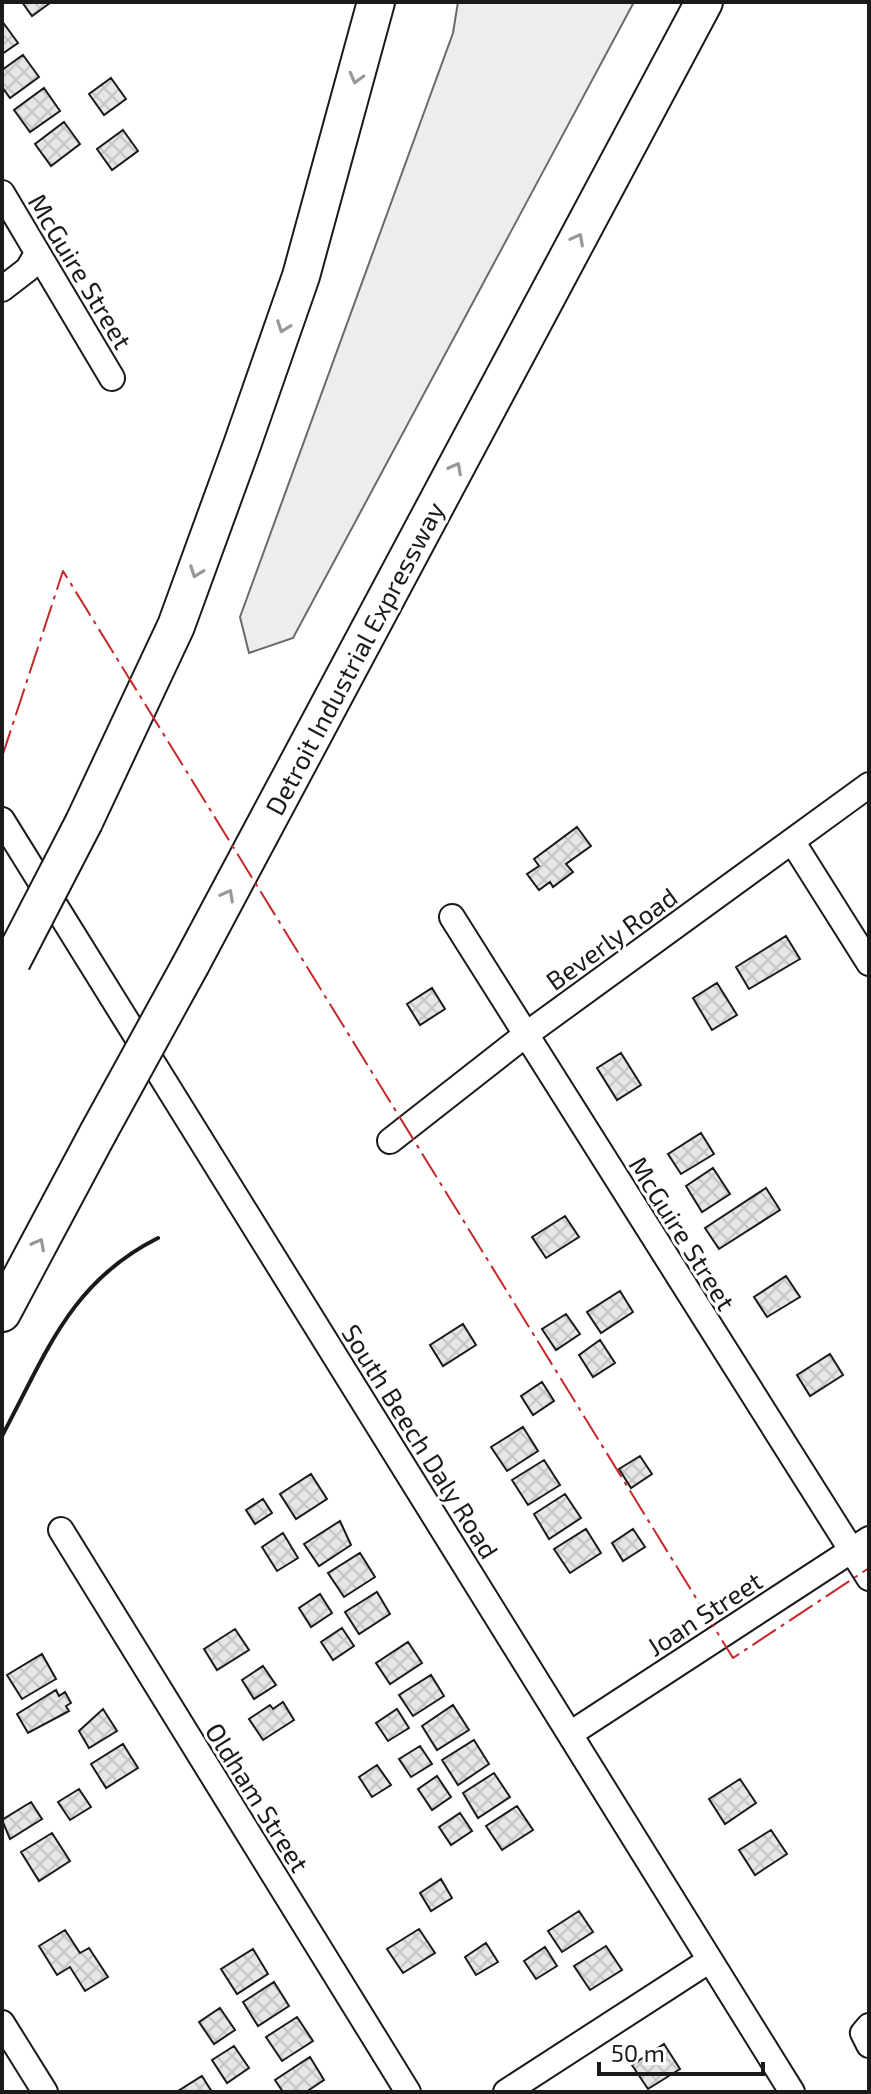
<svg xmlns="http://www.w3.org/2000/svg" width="871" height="2094" viewBox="0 0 871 2094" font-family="'Exo 2',sans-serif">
	<defs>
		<pattern id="building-cross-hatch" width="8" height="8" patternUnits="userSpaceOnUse" patternTransform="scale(2)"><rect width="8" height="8" fill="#e6e6e6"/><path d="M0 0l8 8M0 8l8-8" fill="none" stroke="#c5c5c5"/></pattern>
	</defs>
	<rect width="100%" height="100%" fill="#fff"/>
	<path fill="#ededed" stroke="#6a6a6a" stroke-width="2" d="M458,2H634L293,638L249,653L240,617L453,33Z"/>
	<path fill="url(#building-cross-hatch)" stroke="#1a1a1a" stroke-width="2" d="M22,2H49L50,3L32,16Z
		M2,21L18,43L2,54Z
		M23,55L39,77L10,98L2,87V70Z
		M111,78L126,99L104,115L89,94Z
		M44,88L60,111L30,132L14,110Z
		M64,122L80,144L51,166L35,144Z
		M123,130L138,151L112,170L97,149Z
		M577,827L591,846L566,864L573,872L553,887L550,882L539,890L527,874L539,866L534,859Z
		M786,936L800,959L749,989L736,967Z
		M717,983L737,1015L712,1030L693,998Z
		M432,988L445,1009L420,1025L407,1004Z
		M621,1053L641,1085L617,1100L597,1068Z
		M701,1133L714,1154L681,1174L668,1154Z
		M713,1168L730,1194L702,1212L686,1186Z
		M766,1188L780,1210L719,1249L705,1228Z
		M565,1216L579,1237L546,1258L532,1237Z
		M786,1276L800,1297L767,1317L754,1297Z
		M620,1291L633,1312L601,1333L587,1312Z
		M566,1314L580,1334L556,1350L542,1329Z
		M463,1324L476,1345L443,1366L430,1345Z
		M600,1340L615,1363L593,1377L579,1355Z
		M830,1354L843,1375L810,1396L797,1375Z
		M542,1382L554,1401L533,1415L521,1396Z
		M523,1427L538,1451L507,1471L491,1447Z
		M640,1456L652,1474L631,1488L619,1469Z
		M544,1460L560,1485L528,1505L512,1480Z
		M311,1474L327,1499L296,1519L280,1494Z
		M565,1494L581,1518L549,1539L534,1514Z
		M263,1499L272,1513L255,1524L246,1510Z
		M340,1521L351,1545L319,1566L304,1544Z
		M586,1529L601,1553L570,1573L554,1549Z
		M633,1529L645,1547L623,1561L612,1543Z
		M283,1533L298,1558L277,1571L262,1547Z
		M360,1553L375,1577L344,1597L328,1573Z
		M377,1592L390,1614L359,1634L345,1612Z
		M320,1594L332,1613L311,1627L299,1608Z
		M342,1628L354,1646L333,1660L321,1642Z
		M235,1629L249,1650L217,1670L204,1649Z
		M408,1642L422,1663L390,1684L376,1663Z
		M42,1654L56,1679L22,1699L7,1675Z
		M263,1666L276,1685L254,1699L242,1680Z
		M431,1675L444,1696L413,1716L399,1695Z
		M56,1690L59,1696L65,1692L71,1703L66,1706L69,1711L28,1733L17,1714Z
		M283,1702L294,1720L263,1740L249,1719L270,1705L273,1709Z
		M453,1705L469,1730L437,1750L422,1726Z
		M103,1709L117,1731L89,1748L79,1731Z
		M397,1709L409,1728L388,1741L376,1723Z
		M474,1740L489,1764L458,1785L442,1760Z
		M123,1744L138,1768L106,1788L91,1764Z
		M420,1746L432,1764L411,1777L399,1759Z
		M377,1765L391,1785L372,1797L359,1777Z
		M494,1773L510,1797L478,1818L463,1793Z
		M437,1776L451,1797L432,1810L418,1789Z
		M740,1779L756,1803L725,1824L709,1799Z
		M79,1789L91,1807L70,1820L58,1802Z
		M31,1802L42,1819L10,1839L2,1820Z
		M517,1806L533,1830L502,1850L486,1826Z
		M460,1813L472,1831L451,1845L439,1827Z
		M771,1830L787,1854L755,1875L739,1850Z
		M52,1833L70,1861L39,1881L21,1852Z
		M441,1879L452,1898L431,1911L420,1893Z
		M579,1911L593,1932L562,1952L548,1931Z
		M419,1929L435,1953L403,1973L387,1949Z
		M65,1930L80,1953L89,1948L108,1977L85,1991L70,1967L57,1975L39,1946Z
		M486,1943L498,1962L476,1975L465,1957Z
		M606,1946L622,1970L590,1990L574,1966Z
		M545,1947L557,1966L536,1979L524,1961Z
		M253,1949L268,1974L237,1994L221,1969Z
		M274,1982L289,2006L258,2026L243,2002Z
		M220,2008L235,2030L214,2044L199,2022Z
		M297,2017L313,2041L282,2061L266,2037Z
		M664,2044L680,2069L648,2089L632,2065Z
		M234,2046L249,2068L227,2083L212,2060Z
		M310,2057L324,2080L306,2092H283L275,2080Z
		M202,2076L212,2092H178V2091Z"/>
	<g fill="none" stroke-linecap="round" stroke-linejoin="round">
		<g stroke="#1a1a1a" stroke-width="28">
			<path id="minor" d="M2,193L112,378
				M2,289L28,269L36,255
				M2,820L792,2092
				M792,841L869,963
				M452,917L869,1578
				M390,1141L524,1036L869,785
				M61,1530L408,2092
				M570,1734L869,1539
				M2,2023L45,2092
				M869,2026L863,2033L869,2045
				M506,2092L710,1960"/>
		</g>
		<g stroke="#1a1a1a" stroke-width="40">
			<path id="highway" d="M84,822L176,626L242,445L301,276L376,2
				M191,964L704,2
				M2,1313L98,1133"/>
		</g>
		<use href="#minor" stroke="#fff" stroke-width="24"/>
		<use href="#highway" stroke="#fff" stroke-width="36"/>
		<g stroke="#1a1a1a" stroke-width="40" stroke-linecap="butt">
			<path id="highway-bridge" d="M12,961L84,822
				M98,1133L191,964"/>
		</g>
		<use href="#highway-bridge" stroke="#fff" stroke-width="36"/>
		<path stroke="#1a1a1a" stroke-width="4" d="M2,1436C46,1354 70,1282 158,1238"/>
		<path stroke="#c62828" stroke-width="2" stroke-dasharray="28 6 4 6" stroke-linecap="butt" d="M2,757L63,571L733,1658L869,1568"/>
	</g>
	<defs><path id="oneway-chevron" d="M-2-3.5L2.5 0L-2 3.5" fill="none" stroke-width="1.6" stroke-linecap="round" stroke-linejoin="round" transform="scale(2)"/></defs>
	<g stroke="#989898">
		<use href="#oneway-chevron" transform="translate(356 78) rotate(105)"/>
		<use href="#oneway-chevron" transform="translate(578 239) rotate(-62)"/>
		<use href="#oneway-chevron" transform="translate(283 327) rotate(110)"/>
		<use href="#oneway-chevron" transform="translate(456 468) rotate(-62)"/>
		<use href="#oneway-chevron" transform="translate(196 572) rotate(110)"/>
		<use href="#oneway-chevron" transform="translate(228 895) rotate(-62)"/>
		<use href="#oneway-chevron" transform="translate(39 1244) rotate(-62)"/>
	</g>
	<g text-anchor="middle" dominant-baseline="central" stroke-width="6" stroke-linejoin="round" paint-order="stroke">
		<g font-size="26" fill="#1a1a1a" stroke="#fff">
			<text transform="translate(81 271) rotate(59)">McGuire Street</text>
			<text transform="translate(354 658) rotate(-62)">Detroit Industrial Expressway</text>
			<text transform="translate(611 938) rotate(-36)">Beverly Road</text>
			<text transform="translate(683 1233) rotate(58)">McGuire Street</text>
			<text transform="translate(421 1441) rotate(58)">South Beech Daly Road</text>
			<text transform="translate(704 1613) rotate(-33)">Joan Street</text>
			<text transform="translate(258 1797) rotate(58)">Oldham Street</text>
		</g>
	</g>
	<rect width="871" height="2094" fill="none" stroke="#1a1a1a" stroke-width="8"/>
	<path d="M599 2062v12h164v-12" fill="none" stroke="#1a1a1a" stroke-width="4"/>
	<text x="611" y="2062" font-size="24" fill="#1a1a1a" stroke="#ffffff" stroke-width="6" paint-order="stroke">50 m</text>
</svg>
